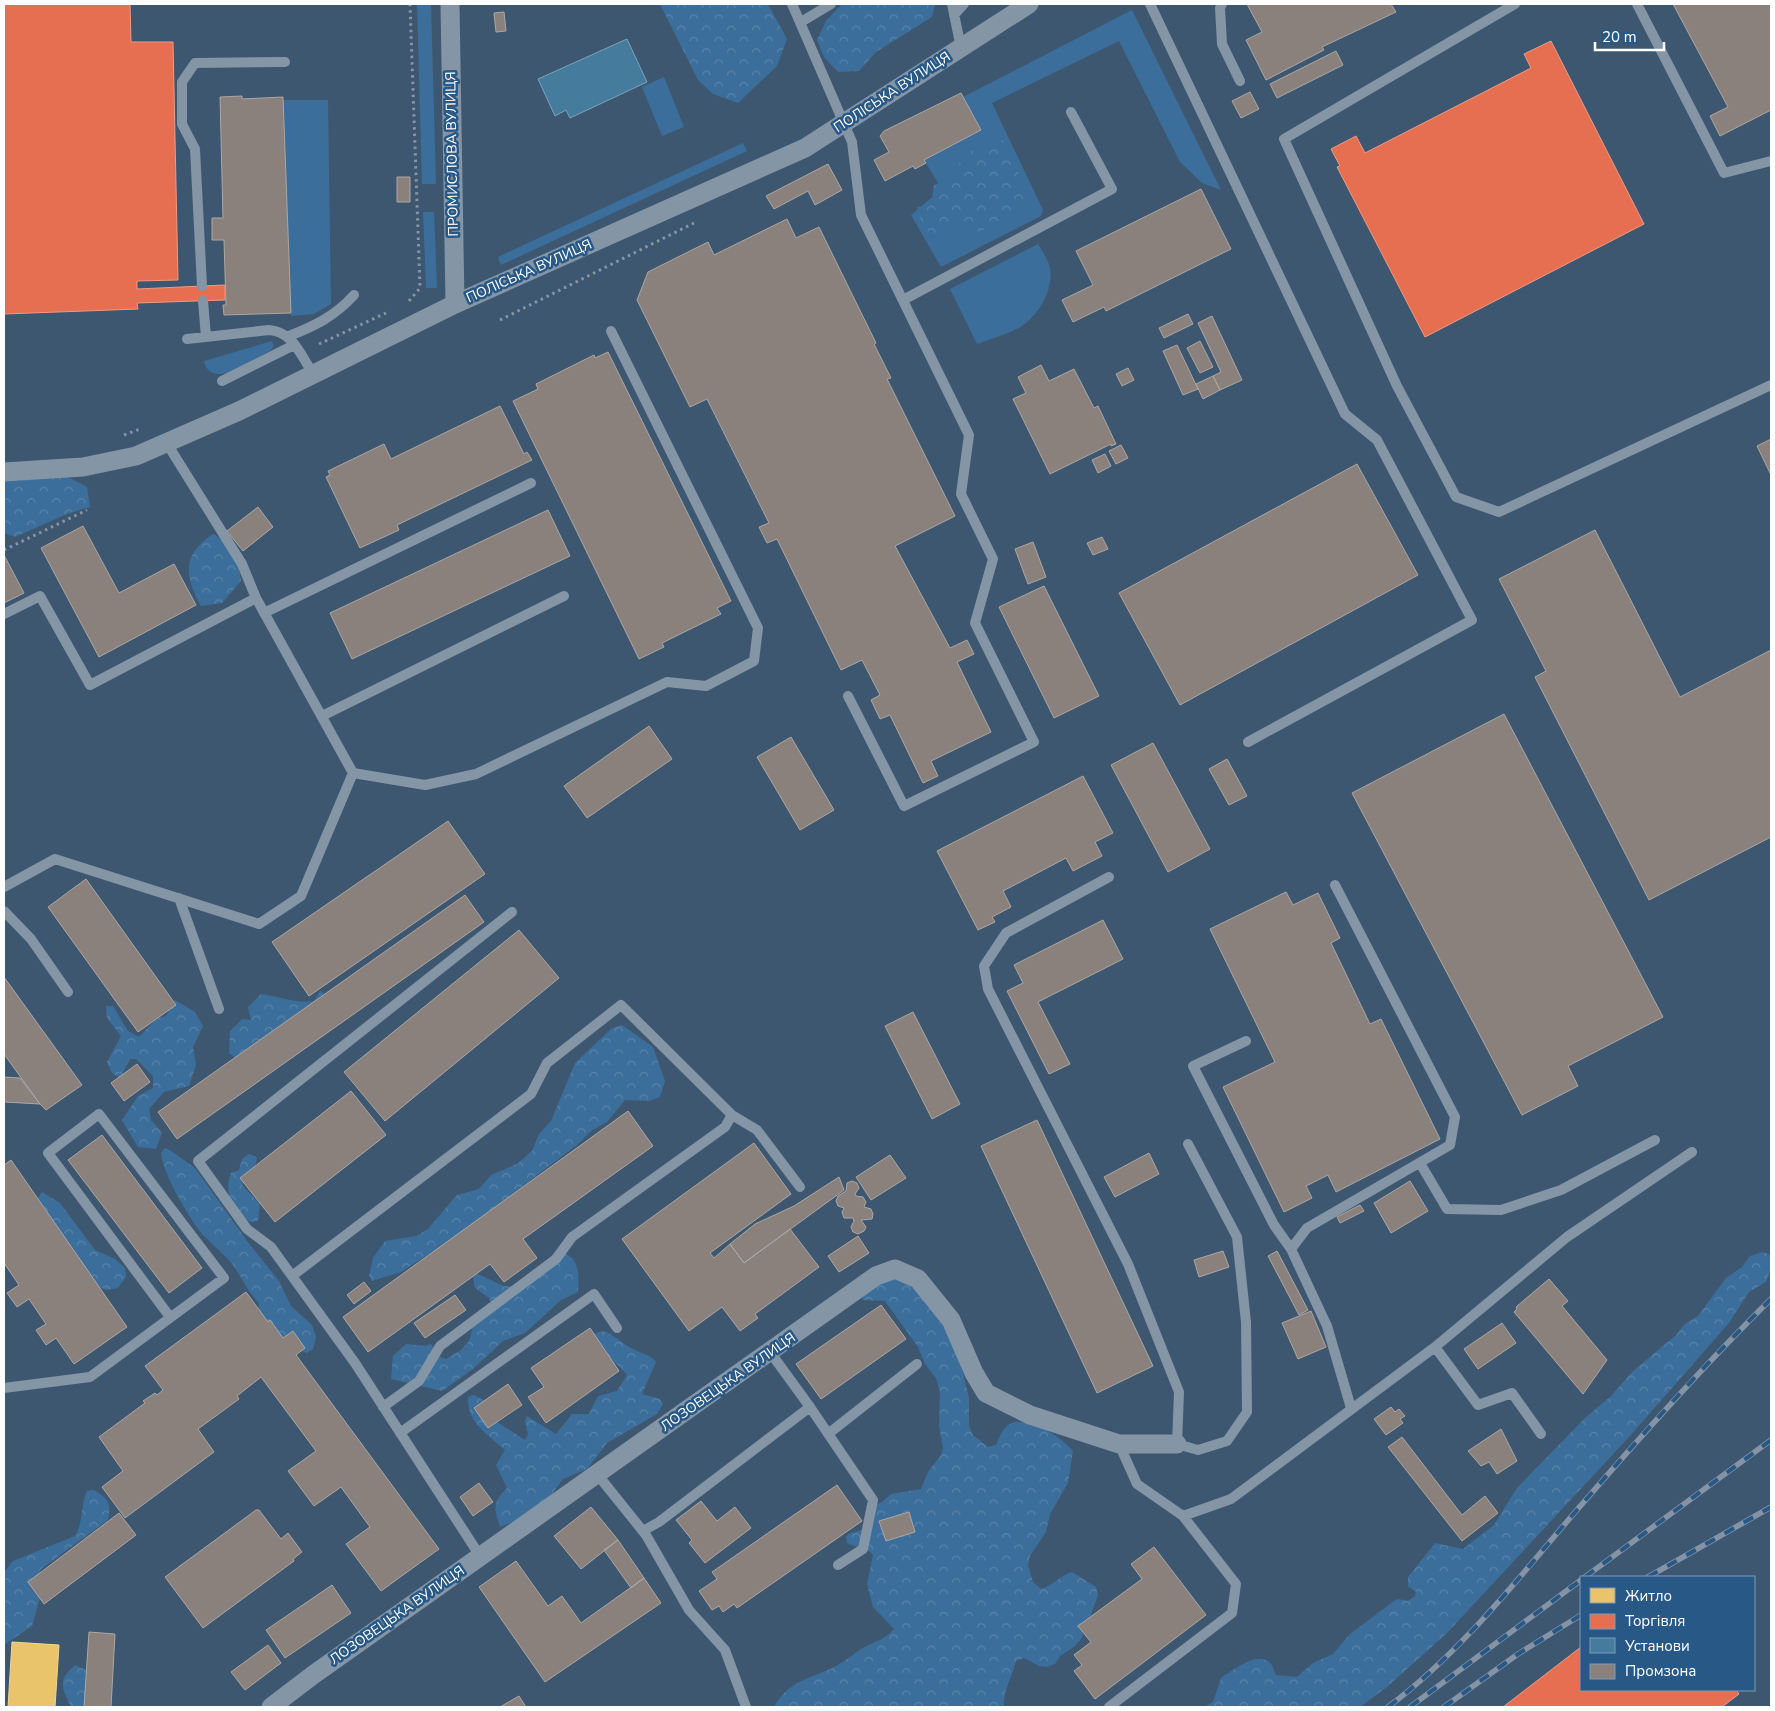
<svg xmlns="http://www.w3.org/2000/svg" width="1775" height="1711" viewBox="0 0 1775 1711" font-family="'Nunito Sans',sans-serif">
	<defs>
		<pattern id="forest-crowns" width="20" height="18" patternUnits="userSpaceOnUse" patternTransform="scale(1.25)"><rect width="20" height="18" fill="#3c6e9b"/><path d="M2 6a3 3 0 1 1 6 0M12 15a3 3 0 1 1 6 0" fill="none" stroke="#5984aa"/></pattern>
	</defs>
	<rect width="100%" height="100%" fill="#3e5770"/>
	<path fill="#3c6e9b" d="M417,4H431L436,184H422Z
		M1132,10L1221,190L1202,183L1180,162L1119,41L992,103L1043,210L1041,216L941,267L911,215L942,189L924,160L981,130L963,97Z
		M664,77L684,127L662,136L642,87Z
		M283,100H328L331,304L314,314L291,316Z
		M743,143L747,151L501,265L498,257Z
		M423,212H434L437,288H426Z
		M1038,244C1042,251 1048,259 1050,268C1054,291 1037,318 1017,329C1004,335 990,339 977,344L950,289Z
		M272,341L274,346L271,350C254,359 211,392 204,361Z"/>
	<path fill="url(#forest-crowns)" d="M660,4H768L787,39L777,66L738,103L713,94L698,80Z
		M842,4H935L932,17L876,52L859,71L838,72L824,57L817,40L826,21Z
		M1002,138L1030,198L1020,215L1001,218L989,229L974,232L949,225L933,237L921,222L917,207L931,205L934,185L949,179L959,164L974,148Z
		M68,477L87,487L90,507L67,514L15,537L4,533V481Z
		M213,534C237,548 237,555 241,581L222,603L201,606C184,576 182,554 213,534Z
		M320,991L331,998L242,1063L229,1053L230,1031L242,1019L251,1020L248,1007L261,994C278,996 297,1004 314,1001Z
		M175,1000L195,1012L203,1026L193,1047L196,1065L189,1086L164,1092L149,1109L151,1120L162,1133L156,1149L138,1147L122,1120L138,1096L153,1088V1076L136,1059H130L120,1078L112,1073L107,1062L121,1036L107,1018L106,1006H113L128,1031L139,1037L156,1019L166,1016Z
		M622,1025L653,1047L665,1081L660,1097L649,1101L625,1100L607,1122L591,1131L577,1145L454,1238L401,1272L372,1281L369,1276L373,1258L385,1241L416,1236L428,1229L457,1195L479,1189L491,1175L517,1164L532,1151L539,1134L551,1121L575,1063L612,1028Z
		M165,1148L170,1150L195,1168L247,1241L279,1281L291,1306L312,1325L316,1337L313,1349L307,1353L283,1344L258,1320L259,1303C248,1292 242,1278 233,1265C224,1254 213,1245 203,1235C189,1218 163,1174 161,1153Z
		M249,1154L257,1157L255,1168L242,1185L260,1204L258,1221L250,1222C233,1209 223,1194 231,1173L239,1170L242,1159Z
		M42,1192L60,1203L95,1250L115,1259L125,1268L126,1277L118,1288L106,1290L94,1284L38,1198Z
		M556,1250C580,1256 579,1271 578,1292L561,1300L525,1333L503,1341L473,1369L442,1391L391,1379L393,1356L406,1344L425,1346L431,1344L440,1357L446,1359L461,1350L469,1341L475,1319L492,1304L489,1298L475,1288L473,1277L476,1273L503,1286L521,1287L541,1269Z
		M1763,1252L1771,1255V1269L1766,1282L1749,1292L1729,1323L1629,1437L1447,1633L1387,1687L1360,1707H1204L1213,1702L1221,1678C1232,1671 1259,1649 1271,1664C1273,1666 1274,1671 1276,1675L1297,1677L1313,1663L1333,1654L1350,1634L1394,1601L1398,1599L1408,1601L1415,1596L1416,1592L1408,1586V1577L1435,1543L1463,1549L1494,1525L1517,1488L1585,1418L1611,1396L1632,1372L1676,1335L1685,1324L1698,1316L1726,1278L1742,1267L1750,1256Z
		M865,1277L908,1280L954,1337L969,1398V1426L973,1435L988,1447L996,1445C999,1438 1002,1430 1008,1425C1027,1413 1061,1437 1073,1451L1068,1483L1050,1514L1046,1532L1030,1556L1028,1565L1033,1582L1041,1589C1053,1586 1059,1576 1072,1572L1096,1587L1098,1596L1081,1639L1075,1646L1060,1656L1055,1664L1047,1667L1039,1666L1024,1658L1016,1661C1012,1678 1003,1690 1004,1707H774C790,1679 809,1680 836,1666C846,1661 854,1653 865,1647C875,1641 885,1640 894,1629L873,1607L867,1584L873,1555C867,1547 856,1548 847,1543L846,1537L850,1533L862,1530L868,1508L882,1502L891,1494L921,1489L928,1472L941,1455L943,1448L939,1426L940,1392L936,1378L925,1364L918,1347L885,1301L863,1300L861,1294Z
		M602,1331C613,1333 621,1343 631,1348C639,1353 650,1354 656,1362L642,1394L660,1399L663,1404L657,1414L607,1443L587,1469L563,1479L548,1499L529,1516L500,1527C494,1508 492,1503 507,1488L496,1465L505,1450C487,1434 467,1423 468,1397L474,1395L485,1401L497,1422L525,1440L528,1434L525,1421L527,1416L556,1434L572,1414H589L598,1396L617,1391L627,1375L619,1366L598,1352L591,1335Z
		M94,1490C109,1499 111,1503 108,1520L41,1569L38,1576L42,1591L32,1626L4,1645V1572L13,1561L75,1536C84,1520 80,1507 87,1491Z
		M75,1665L88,1671L98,1692L99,1707H71C62,1688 57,1680 75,1665Z"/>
	<path fill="#e9c46a" stroke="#f0d697" d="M12,1642L59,1645L55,1707H8Z"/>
	<path fill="#e76f51" stroke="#ee9a85" d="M4,4H130L131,42H173L178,280L137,281V289L225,285V300L137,303L138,309L4,314Z
		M1551,41L1644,224L1425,337L1337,167L1340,166L1331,149L1356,136L1365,153L1531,68L1524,54Z
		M1581,1647V1690H1736L1739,1694L1722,1707H1503Z"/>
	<path fill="#457b9d" stroke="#7da3ba" d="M627,39L647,82L570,118L566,110L555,116L538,79Z"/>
	<path fill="#8a817c" stroke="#ada7a3" d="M1247,4H1391L1396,12L1322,47L1324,50L1266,80L1246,40L1262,32Z
		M1673,4H1771V110L1720,136L1710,116L1728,107Z
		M504,12L506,31L496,32L494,13Z
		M1336,51L1343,65L1277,98L1270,84Z
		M1250,92L1259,109L1241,118L1232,101Z
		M961,93L981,130L924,160L926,163L915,169L913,166L885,181L874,160L889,152L880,136L884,131Z
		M242,96V99L283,97L291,313L224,315L223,305H226L224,240H212V218H223L220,97Z
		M828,164L842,190L815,205L808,191L774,209L766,196Z
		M397,177H410V202H397Z
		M1201,189L1231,249L1106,311L1104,307L1073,322L1062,300L1093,285L1076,251Z
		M787,219L796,238L819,227L876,343L874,344L891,378L887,379L955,516L895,546L950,648L967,640L974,654L957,662L991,732L931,761L938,776L923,783L890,715L880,719L871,700L880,695L862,660L841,670L777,539L767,543L759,527L769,523L707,399L690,407L637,300L648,272L708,242L714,255Z
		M1188,314L1193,324L1164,338L1159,328Z
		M1212,316L1242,380L1220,390L1213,376L1221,372L1198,323Z
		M1200,341L1213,367L1200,373L1187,348Z
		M1177,345L1198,389L1183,395L1163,351Z
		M608,352L731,601L717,608L721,614L662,643L664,647L639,659L513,401L538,389L536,384L594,355L595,358Z
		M1041,365L1049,381L1074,369L1094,408L1098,406L1116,444L1111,446V444L1050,474L1013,399L1026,393L1018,377Z
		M1128,368L1134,380L1122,386L1116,374Z
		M1213,376L1220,390L1203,399L1196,384Z
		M500,406L524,454L527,452L532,460L397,525L399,530L360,548L326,477L330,475L328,471L384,444L391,459Z
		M1771,439V475L1757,446Z
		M1121,445L1128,458L1116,464L1109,451Z
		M1105,454L1111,466L1098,473L1092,460Z
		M1357,464L1418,575L1180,705L1119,593Z
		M258,507L273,527L243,551L227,531Z
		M548,510L570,556L352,659L330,613Z
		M83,526L119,593L174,564L196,605L99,657L41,548Z
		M1595,530L1680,697L1771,650V837L1649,900L1535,677L1546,671L1499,579Z
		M1102,537L1108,549L1093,555L1087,543Z
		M1033,542L1046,577L1028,584L1015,549Z
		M4,555L24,593L4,603Z
		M1044,586L1099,696L1054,718L999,607Z
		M1504,714L1663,1017L1568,1066L1578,1086L1522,1115L1352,793Z
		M649,726L672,759L587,818L564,786Z
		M791,737L834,810L800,830L757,757Z
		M1153,743L1210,849L1168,872L1111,765Z
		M1227,759L1247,796L1229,805L1209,769Z
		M1083,776L1113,833L1095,842L1102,856L1073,871L1066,858L1003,891L1011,907L992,917L995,922L978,930L937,851Z
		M448,821L485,874L309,996L272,942Z
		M86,879L176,1005L138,1032L48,907Z
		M1286,892L1293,905L1318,893L1340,938L1331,943L1370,1024L1381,1019L1440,1139L1336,1192L1328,1175L1306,1186L1312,1198L1284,1212L1223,1087L1275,1062L1210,929Z
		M465,895L484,922L177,1139L158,1112Z
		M1103,920L1123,959L1038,1002L1070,1064L1049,1074L1007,991L1023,983L1014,965Z
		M519,930L559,978L385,1121L344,1072Z
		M4,977L82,1085L46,1110L40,1104L4,1054Z
		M913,1012L960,1104L932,1119L885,1026Z
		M137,1064L150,1082L124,1101L111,1083Z
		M4,1077L20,1078L40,1104L4,1102Z
		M351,1091L386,1135L275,1222L240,1178Z
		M628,1111L653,1146L523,1239L537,1258L504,1282L490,1264L368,1352L343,1317Z
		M1037,1120L1153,1366L1097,1393L981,1146Z
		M102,1135L202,1268L169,1293L68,1160Z
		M754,1143L791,1194L710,1253L714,1258L730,1244L744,1263L790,1229L819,1267L755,1314L758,1318L740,1331L722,1307L689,1331L622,1239Z
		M1149,1153L1159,1174L1115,1197L1104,1177Z
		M890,1155L906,1178L871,1200L856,1177Z
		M11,1160L127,1327L74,1364L56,1338L46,1345L36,1330L46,1324L29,1299L17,1307L7,1293L19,1285L4,1263V1165Z
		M839,1177L844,1190L744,1263L730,1244L755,1224L794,1206Z
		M852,1181L857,1183L859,1188L855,1194L856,1196L863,1197L866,1202L864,1207L871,1209L873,1214L872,1219L861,1220L866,1227L864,1231L858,1234L853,1232L851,1227L854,1221L853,1218H844L842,1212L844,1208L838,1206L836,1201L838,1196L846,1191L847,1183Z
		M1410,1181L1428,1211L1391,1233L1374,1203Z
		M1360,1205L1364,1211L1340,1223L1337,1217Z
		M858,1236L869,1253L839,1272L828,1256Z
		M1223,1251L1229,1267L1199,1277L1194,1260Z
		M1277,1251L1308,1310L1299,1315L1268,1256Z
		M1549,1279L1568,1301L1562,1306L1607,1360L1583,1394L1514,1312L1517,1309L1516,1307Z
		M364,1282L371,1291L354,1304L347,1295Z
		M246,1292L268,1322L270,1320L283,1338L293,1331L305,1348L296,1355L439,1549L381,1591L346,1544L370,1527L341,1487L314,1506L288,1471L316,1451L261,1377L237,1396L239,1399L198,1429L214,1452L125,1518L102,1487L123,1471L99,1437L145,1403L143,1401L155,1393L157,1395L163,1390L145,1366Z
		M455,1295L466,1310L425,1338L414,1323Z
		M881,1305L906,1339L821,1399L796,1364Z
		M1311,1311L1326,1347L1298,1359L1282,1323Z
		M1502,1323L1516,1343L1478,1369L1464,1349Z
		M590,1328L619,1371L546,1423L528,1397L544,1387L531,1368Z
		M508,1384L522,1405L488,1428L474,1408Z
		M1391,1407L1395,1412L1399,1409L1405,1416L1400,1419L1403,1423L1386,1435L1374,1419Z
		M1501,1429L1517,1461L1497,1474L1489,1462L1481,1466L1468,1451Z
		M1402,1437L1462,1515L1485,1496L1498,1513L1462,1541L1388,1447Z
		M479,1483L493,1502L473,1516L460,1497Z
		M837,1485L862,1521L737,1608L734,1604L723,1612L719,1606L712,1610L699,1591L717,1579L712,1572Z
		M701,1501L717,1521L735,1507L751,1528L705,1563L689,1543L692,1540L676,1520Z
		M591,1507L618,1540L581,1569L554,1536Z
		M256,1510H259L281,1539L288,1533L302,1552L293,1559L294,1561L203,1628L165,1577Z
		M909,1512L915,1532L886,1541L879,1521Z
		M119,1513L136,1535L44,1604L28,1582Z
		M618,1540L644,1578L631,1588L604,1550Z
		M1154,1547L1206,1615L1095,1699L1074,1671L1082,1665L1074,1655L1091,1642L1078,1626L1142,1579L1131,1564Z
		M516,1561L548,1606L562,1596L581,1623L644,1578L661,1603L545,1682L479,1587Z
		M332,1585L351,1613L285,1658L266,1630Z
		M89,1632L115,1634L111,1707H84Z
		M268,1645L281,1663L245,1690L231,1672Z
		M519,1696L526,1707H500Z"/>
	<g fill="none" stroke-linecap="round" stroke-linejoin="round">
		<path stroke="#8495a6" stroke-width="3" stroke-dasharray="2.5 4" stroke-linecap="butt" d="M409,301L420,288L410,4
			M500,320L694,223
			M319,344L386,313
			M124,435L140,429
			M4,550L87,510"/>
		<path stroke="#8495a6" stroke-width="10" d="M792,4L852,142L861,215L969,435L961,494L993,559L975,623L1034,742L904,806L848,696
			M952,4L961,48
			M1150,4L1345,414L1377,440L1472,620L1248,742
			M1222,4L1220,8L1222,44L1240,81
			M1515,4L1284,139L1397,386L1456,497L1499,512L1771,385
			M1637,4L1724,173L1771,161
			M954,15L964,4
			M801,22L831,4
			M202,286L195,149L182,124V82L195,63L285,62
			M903,300L1112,189L1071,112
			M203,301L206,337
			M289,336C315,326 335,316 354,295
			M187,339L269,330C294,332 300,355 314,375
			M222,381L294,345
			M166,442L242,564L256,598L353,773L425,785L476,774L667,682L706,686L754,661L758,628L611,331
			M264,613L531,483
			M4,614L40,596L90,685L256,598
			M322,716L564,596
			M1109,877L1006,933L984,966L988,989L1128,1264L1179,1392L1177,1444L1198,1450L1227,1441L1247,1412L1246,1322L1237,1237L1188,1144
			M1335,885L1455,1117L1450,1145L1307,1228L1291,1249L1327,1326L1351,1408
			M4,887L55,859L259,924L301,896L353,773
			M179,898L219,1009
			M4,911L31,939L68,992
			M1246,1041L1193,1066L1274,1225L1291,1249
			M1420,1163L1447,1209L1501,1210L1561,1190L1655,1140
			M292,1276L531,1094L547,1063L621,1005L732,1115L757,1130L800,1187
			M1435,1347L1478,1405L1512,1393L1541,1434
			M4,1388L90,1377L224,1278L99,1114L48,1153L170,1317
			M383,1407L419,1381L440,1346L556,1259L572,1237L725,1127L732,1115
			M810,1407L873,1500L863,1549L838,1565
			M400,1433L594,1294L617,1328
			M828,1434L917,1364
			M1119,1444L1137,1484L1183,1516L1231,1499L1435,1347L1567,1237L1692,1152
			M597,1474L646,1535L689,1610L725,1650L746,1707
			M643,1531L659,1522L810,1407L770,1352
			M480,1556L355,1363L271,1247L247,1229L198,1161L512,912
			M1109,1707L1232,1613L1236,1584L1183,1516"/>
		<path stroke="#8495a6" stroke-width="19" d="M450,4L455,304
			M4,472L83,467L136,456L239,411L455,304L805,148L1029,4
			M271,1707L313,1675L876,1276L895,1269L918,1279L951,1320L974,1373L986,1393L1030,1415L1119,1444H1177"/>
		<g stroke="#8493a5" stroke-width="5.5">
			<path id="rail" d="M1585,1577L1771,1440
				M1648,1577L1771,1507
				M1388,1707C1456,1656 1509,1590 1564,1525C1631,1447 1698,1371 1771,1299
				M1410,1707L1581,1580
				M1444,1707L1518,1654L1581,1615"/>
		</g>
		<use href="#rail" stroke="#285886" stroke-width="4" stroke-dasharray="11" stroke-linecap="butt"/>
	</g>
	<g text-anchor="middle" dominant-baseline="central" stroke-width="5" stroke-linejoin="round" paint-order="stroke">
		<g font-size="14" fill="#fff" stroke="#285886">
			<text transform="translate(892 92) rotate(-33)">ПОЛІСЬКА ВУЛИЦЯ</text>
			<text transform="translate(452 154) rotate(-91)">ПРОМИСЛОВА ВУЛИЦЯ</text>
			<text transform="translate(529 271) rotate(-24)">ПОЛІСЬКА ВУЛИЦЯ</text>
			<text transform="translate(728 1382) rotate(-35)">ЛОЗОВЕЦЬКА ВУЛИЦЯ</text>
			<text transform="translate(397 1615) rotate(-35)">ЛОЗОВЕЦЬКА ВУЛИЦЯ</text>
		</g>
	</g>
	<rect width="1775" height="1711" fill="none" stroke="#ffffff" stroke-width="10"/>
	<rect x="1580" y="1576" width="175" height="115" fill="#285886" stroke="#7e9bb6"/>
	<rect x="1590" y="1588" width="25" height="15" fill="#e9c46a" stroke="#7e9bb6"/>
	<text x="1625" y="1601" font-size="15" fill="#ffffff">Житло</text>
	<rect x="1590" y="1614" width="25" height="15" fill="#e76f51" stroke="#7e9bb6"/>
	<text x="1625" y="1626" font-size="15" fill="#ffffff">Торгівля</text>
	<rect x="1590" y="1638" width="25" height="15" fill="#457b9d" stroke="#7e9bb6"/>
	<text x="1625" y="1651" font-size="15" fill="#ffffff">Установи</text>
	<rect x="1590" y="1664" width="25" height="15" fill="#8a817c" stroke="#7e9bb6"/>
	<text x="1625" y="1676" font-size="15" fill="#ffffff">Промзона</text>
	<path d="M1595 42v8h69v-8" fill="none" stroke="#ffffff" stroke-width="2.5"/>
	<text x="1602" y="42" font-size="15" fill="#ffffff" stroke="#285886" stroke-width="4" paint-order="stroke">20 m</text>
</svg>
